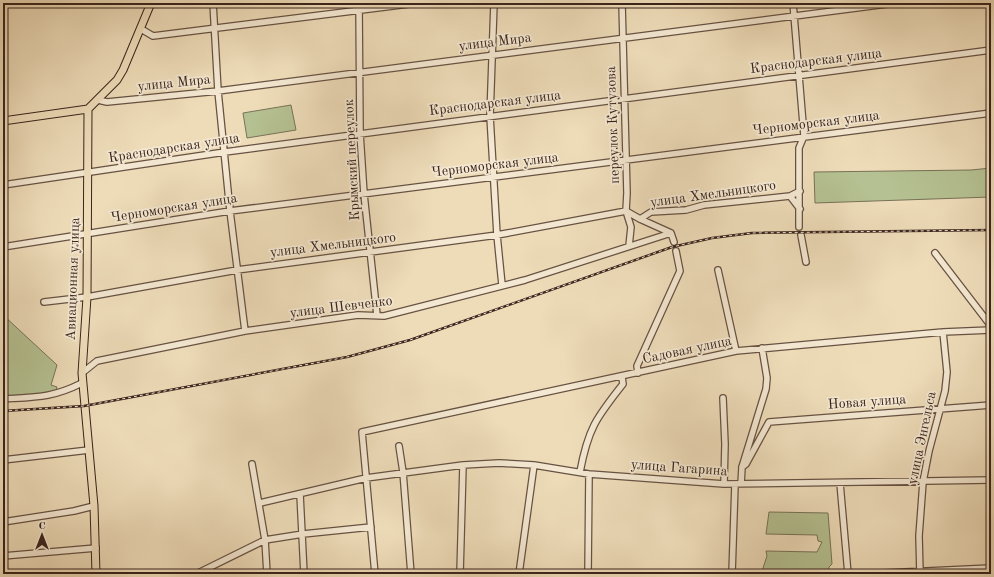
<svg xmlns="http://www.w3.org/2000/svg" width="994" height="577" viewBox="0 0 994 577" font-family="'Old Standard TT',serif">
	<rect width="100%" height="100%" fill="#eedcb9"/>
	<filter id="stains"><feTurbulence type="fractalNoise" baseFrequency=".005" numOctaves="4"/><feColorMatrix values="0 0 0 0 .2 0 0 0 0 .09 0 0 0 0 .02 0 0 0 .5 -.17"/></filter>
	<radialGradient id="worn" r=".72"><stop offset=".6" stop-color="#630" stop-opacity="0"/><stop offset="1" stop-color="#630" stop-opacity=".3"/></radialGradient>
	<path fill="#b5c192" stroke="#787257" d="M291,105L296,130L247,138L243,113Z
		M991,168V197L815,203L814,172L971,170Z
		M3,315L57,365L51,385L57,387L56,391L42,394L3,396Z
		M769,512L828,513L832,564L829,567L828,574H761L767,556L766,551L817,552L822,542L818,541L817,535L766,534Z"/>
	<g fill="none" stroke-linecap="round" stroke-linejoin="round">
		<g stroke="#675243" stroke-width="8">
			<path id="minor" d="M213,3L218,91L230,211L245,331
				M359,3L360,133L364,194L377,315
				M494,3L490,116L497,235L502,285
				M622,3L627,193L626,211L631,227L629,246
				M793,3L804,136L799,148V227
				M141,29L153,36L417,3
				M98,100L107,102L218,91L895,3
				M3,185L225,152L991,50
				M790,196L800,209
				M640,219L651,212L686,210L704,205L790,196L800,191
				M801,235L806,262
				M3,247L230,211L991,113
				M935,253L991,326
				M718,270L736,351
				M44,302L87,297L237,270L497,235L626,211L640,219L671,233L674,242
				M82,373L97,361L245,331L358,315L384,316L525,280L671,233
				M638,373L637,366L680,271L676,251
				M723,398L725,444L724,484
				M3,399C36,397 52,398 82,383
				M399,446L403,472L411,574
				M3,460L89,450
				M252,464L265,540L267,574
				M742,467L746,464L769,422L991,405
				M580,472C588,429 596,418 623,384L622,377
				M840,483L848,574
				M741,484L742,467L766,389L767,378L762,348
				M300,494L304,574
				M260,503L366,478L463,465L499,463L534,465L589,474L724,484L991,480
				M3,522L74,511L94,506
				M3,556L96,548
				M196,574L265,540L303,534L371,527
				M375,574L362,432L736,351L943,332L991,330
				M460,574L463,465
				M519,574L534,465
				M588,574L589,474
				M732,574L735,484
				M862,574L991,568
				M920,574L919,536L923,482L929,451L945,391L947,372L943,332"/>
		</g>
		<g stroke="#3a241c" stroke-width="9">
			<path id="major" d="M3,121L88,109
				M96,574L94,506L82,373L87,297L88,109L117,80L123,70L151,3"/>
		</g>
		<use href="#minor" stroke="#f4e8d2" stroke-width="5.5"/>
		<use href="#major" stroke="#eedcb9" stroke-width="7"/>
		<g stroke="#3a241c" stroke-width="2.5">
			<path id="rail" d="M3,411L84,406L347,357L410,340L672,247L712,238L752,233L991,230"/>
		</g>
		<use href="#rail" stroke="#f4e8d2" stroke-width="1" stroke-dasharray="3" stroke-linecap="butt"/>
	</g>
	<g text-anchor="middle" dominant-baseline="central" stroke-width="3.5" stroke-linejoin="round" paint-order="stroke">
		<g font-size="14" fill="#3a241c" stroke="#f4e8d2">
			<text transform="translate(495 42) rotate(-7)">улица Мира</text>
			<text transform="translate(816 61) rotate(-7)">Краснодарская улица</text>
			<text transform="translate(174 83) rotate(-6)">улица Мира</text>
			<text transform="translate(495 103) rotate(-7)">Краснодарская улица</text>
			<text transform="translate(816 123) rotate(-7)">Черноморская улица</text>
			<text transform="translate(613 125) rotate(-92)">переулок Кутузова</text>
			<text transform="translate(174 148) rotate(-9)">Краснодарская улица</text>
			<text transform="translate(352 160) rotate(-93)">Крымский переулок</text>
			<text transform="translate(495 165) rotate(-7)">Черноморская улица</text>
			<text transform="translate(713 194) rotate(-8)">улица Хмельницкого</text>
			<text transform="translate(174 208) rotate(-9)">Черноморская улица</text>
			<text transform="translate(333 245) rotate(-7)">улица Хмельницкого</text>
			<text transform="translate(73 279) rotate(-88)">Авиационная улица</text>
			<text transform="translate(341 307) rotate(-7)">улица Шевченко</text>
			<text transform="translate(687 350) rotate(-12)">Садовая улица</text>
			<text transform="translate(867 402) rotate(-4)">Новая улица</text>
			<text transform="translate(922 438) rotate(-78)">улица Энгельса</text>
			<text transform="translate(679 468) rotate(4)">улица Гагарина</text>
		</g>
	</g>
	<rect width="994" height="577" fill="none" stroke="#eedcb9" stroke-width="16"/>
	<rect x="4" y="4" width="986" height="569" fill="none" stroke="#3a241c" stroke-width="2"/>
	<rect x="8" y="8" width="978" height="561" fill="none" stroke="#3a241c"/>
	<g transform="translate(42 535)" stroke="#f4e8d2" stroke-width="3" paint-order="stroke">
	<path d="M0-3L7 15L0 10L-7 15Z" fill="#3a241c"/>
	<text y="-6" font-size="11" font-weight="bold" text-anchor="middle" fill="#3a241c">С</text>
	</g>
	<rect width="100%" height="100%" filter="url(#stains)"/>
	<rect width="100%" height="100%" fill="url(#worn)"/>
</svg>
